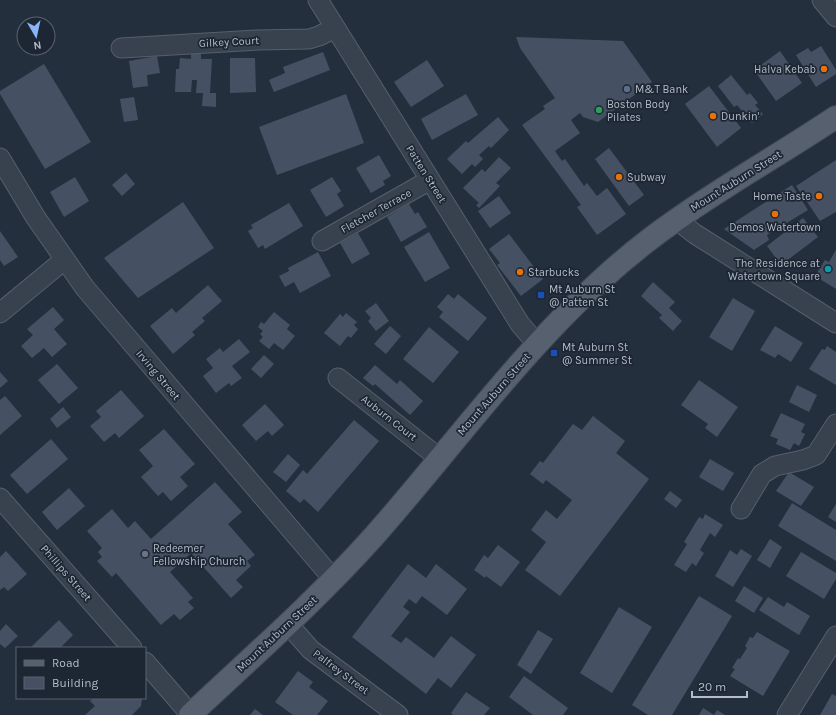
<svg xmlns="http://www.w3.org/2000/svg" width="836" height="715" viewBox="0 0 836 715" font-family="Karla,sans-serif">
	<rect width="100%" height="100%" fill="#242f3e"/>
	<path fill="#455162" d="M516,37L623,41L652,82L598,122L583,117L580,113L571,120L580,133L555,151L562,161L565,159L584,186L587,183L597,196L607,188L626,214L597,235L577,207L581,205L522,125L545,109L543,106L555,98L520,48Z
		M821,46L836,70V74L816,87L796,55L808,48L811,52Z
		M191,51L201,52V59H212L210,93H216V107L202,106L203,93H196L197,80H192L191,92H175L176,69H179L180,58L191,59Z
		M780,51L802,83L776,101L754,70Z
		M323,52L330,70L274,92L269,80L285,73L283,67Z
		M157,56L160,73L147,75L148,86L133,88L129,61Z
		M230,58H255L256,92L230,93Z
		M427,60L444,86L411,107L394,82Z
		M44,64L91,142L45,169L0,94V91Z
		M731,75L747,95L750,93L758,103L755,105L763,114L752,123L737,105L734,107L718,86Z
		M709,86L741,128L717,147L685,104Z
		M346,94L364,143L277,175L259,127Z
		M466,94L478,115L432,140L421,119Z
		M134,97L138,120L124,122L120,99Z
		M498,117L509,130L491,148L489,146L479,155L483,159L475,167L472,164L462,174L447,159L466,141L468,143Z
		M609,148L644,195L629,206L595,159Z
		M379,155L391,176L383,181L385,185L371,193L356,168Z
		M499,157L511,168L496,183L500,186L479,208L476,205L479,203L463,188L482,169L485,172Z
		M836,160V212L820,221L796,186Z
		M126,173L135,184L122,196L112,185Z
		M75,177L89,201L64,217L50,192Z
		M332,177L341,191L337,194L344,206L326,217L310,190Z
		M792,185L808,210L767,235L769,240L754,250L724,229Z
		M499,196L511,213L490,228L478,211Z
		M183,202L214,248L138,298L104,258Z
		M289,203L303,226L265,249L263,245L258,248L248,231L253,228L251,225Z
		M409,204L415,214L418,212L427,227L401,242L387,217Z
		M803,218L818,237L781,265L767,246Z
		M0,231L18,257L4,266L0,260Z
		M429,232L450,268L425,282L404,247Z
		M358,233L370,254L352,264L340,243Z
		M509,234L543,279L521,296L497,265L500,263L489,249Z
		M836,250V289L815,276L825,260L829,262Z
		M318,252L331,276L300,293L294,282L285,287L279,276L289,271L288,268Z
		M653,282L675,302L669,308L682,321L673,331L659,318L662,315L641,296Z
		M208,285L222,301L202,318L205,321L192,332L195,335L173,354L150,326L172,308L176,313Z
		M448,294L454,299L458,294L487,318L468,341L439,317L443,312L437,307Z
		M733,298L755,311L732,351L709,337Z
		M376,303L389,321L376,331L368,321L371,318L365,311Z
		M53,307L64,320L54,329L67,344L52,357L44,348L32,358L21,346L33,335L27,329Z
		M274,312L290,325L287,329L295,336L283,350L274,343L269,349L259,341L263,337L260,334L263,331L258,327L261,322L264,324Z
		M346,313L357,322L354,325L358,329L351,338L348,336L340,346L324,333L340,314L343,317Z
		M390,326L401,336L386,354L374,344Z
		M775,326L803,343L791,362L778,354L775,358L760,350Z
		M429,327L459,352L433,383L403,359Z
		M239,339L250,352L232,366L242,378L231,386L229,383L216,393L203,376L213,368L206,359L220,348L223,352Z
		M827,346L836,352V385L809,369L822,349L825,350Z
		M264,355L274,364L261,378L251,369Z
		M57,364L78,388L59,404L38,380Z
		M375,365L397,384L400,380L423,401L410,415L375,384L373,386L363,378Z
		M0,372L8,381L0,388Z
		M699,380L738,407L717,437L705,428L708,424L681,405Z
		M797,385L817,395L809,412L789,402Z
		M121,390L144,416L119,438L115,433L104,442L90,426L101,417L96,411Z
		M5,396L22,416L0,435V400Z
		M265,404L284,425L272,436L268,431L256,441L242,425Z
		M63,407L71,417L57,428L50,419Z
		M781,413L805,424L801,432L805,434L799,446L794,443L790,450L776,444L778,439L770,436Z
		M593,416L625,441L616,453L649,479L560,596L525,570L546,542L531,530L546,510L557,519L572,500L546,480L543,484L530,474L540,461L543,463L573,424L582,430Z
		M354,420L379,441L318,512L304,499L300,503L286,491L303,470L307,474Z
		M164,429L195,464L180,477L188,486L171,501L163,492L158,496L141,477L153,466L139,450Z
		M51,439L68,459L27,494L10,475Z
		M288,454L300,465L286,482L273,472Z
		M710,459L734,473L723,491L699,477Z
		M789,472L814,487L801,506L776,491Z
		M215,482L242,512L228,524L255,555L247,561L251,566L236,580L243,587L231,598L191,553L170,572L193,598L188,602L194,608L180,620L174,614L161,625L116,573L112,577L97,561L102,557L98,552L102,548L87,531L112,509L128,528L135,521L151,539Z
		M69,488L85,506L57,530L42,512Z
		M670,491L682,500L676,508L664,499Z
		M792,503L836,530V561L778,526Z
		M836,504V522L828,517Z
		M705,514L723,525L715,537L710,533L700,550L704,553L696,566L692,563L686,572L674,565L687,544L684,542L699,517L703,519Z
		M770,539L782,547L770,568L757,560Z
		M498,545L520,562L501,587L486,576L485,578L474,570L484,555L488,558Z
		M741,549L752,556L733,587L715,576L730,550L737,555Z
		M6,551L27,574L8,591L4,587L0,590V557Z
		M801,552L836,573V579L824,599L786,576Z
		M408,564L426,578L436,564L467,589L447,615L422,596L416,604L409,599L403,607L410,612L391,636L401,643L406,637L434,658L451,636L476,655L451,688L438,678L426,694L352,637Z
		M744,586L763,598L754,613L735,601Z
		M699,596L732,616L672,715H648L632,705Z
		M768,597L784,607L787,602L810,616L799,635L759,610Z
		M619,607L652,627L612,693L580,673Z
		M59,620L73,635L60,648H30Z
		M6,624L18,636L5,648L0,644V631Z
		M538,630L553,639L531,674L517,665Z
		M757,632L790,651L763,696L730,676L735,669L732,668L738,658L740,659L747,648L745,646L750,637L753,638Z
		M298,671L313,682L309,687L328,701L317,715H293L275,702Z
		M524,676L568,708L563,715H533L509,697Z
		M466,692L490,708L484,715H453L451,713Z
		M832,694L836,696V715H820Z
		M94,698H142L141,706L132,715H85L95,706L90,701Z
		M703,708L714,715L717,710L725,715H699Z
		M255,709L263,715H250Z"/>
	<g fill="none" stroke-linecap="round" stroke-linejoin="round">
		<g stroke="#565f6c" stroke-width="21">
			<path id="minor" d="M318,0L520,324L537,344
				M822,0L836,17
				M121,48L258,40L309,39L319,36L335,28
				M0,158L36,218L85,288L334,580
				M678,218L686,227L695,234L836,323
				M322,241L430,180
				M0,313L64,260
				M338,378L439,458
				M0,498L132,648
				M741,509L762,474L775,466L803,460L816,455L836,424
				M288,624L311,650L398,715
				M145,662L191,715
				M787,715L836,636"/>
		</g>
		<g stroke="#414a57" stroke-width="24">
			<path id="major" d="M190,715C253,656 318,599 375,535C449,451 516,358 599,282C624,259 651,237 679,218C730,182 784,152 836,117"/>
		</g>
		<use href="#minor" stroke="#38414e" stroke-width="19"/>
		<use href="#major" stroke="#56606e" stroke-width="22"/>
	</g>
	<g fill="#e8710a" stroke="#1d2633" stroke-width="1.5">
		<circle cx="824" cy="69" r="4"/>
		<circle cx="713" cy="116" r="4"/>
		<circle cx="619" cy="177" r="4"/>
		<circle cx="819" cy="196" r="4"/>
		<circle cx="775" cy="214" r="4"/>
		<circle cx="520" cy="272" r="4"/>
	</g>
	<circle fill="#5c6f8a" stroke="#1d2633" stroke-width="1.5" cx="627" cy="89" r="4"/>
	<circle fill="#2e9e5b" stroke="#1d2633" stroke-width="1.5" cx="599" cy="110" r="4"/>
	<circle fill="#0f9aa8" stroke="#1d2633" stroke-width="1.5" cx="828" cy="269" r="4"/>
	<g fill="#1a4fb4" stroke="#1d2633" stroke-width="1.5">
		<rect x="537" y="291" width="8" height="8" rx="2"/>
		<rect x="550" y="349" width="8" height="8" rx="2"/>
	</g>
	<circle fill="#6b7280" stroke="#1d2633" stroke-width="1.5" cx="145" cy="554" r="4"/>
	<g text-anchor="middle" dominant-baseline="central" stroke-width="3.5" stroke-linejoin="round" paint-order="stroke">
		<g font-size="11" fill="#b4bcc9" stroke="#1d2633">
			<text transform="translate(229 42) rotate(-3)">Gilkey Court</text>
			<text transform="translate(426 174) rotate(58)">Patten Street</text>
			<text transform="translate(736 181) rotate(-32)">Mount Auburn Street</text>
			<text transform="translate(376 211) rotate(-29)">Fletcher Terrace</text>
			<text transform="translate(158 375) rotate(50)">Irving Street</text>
			<text transform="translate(494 394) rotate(-49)">Mount Auburn Street</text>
			<text transform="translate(389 418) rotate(38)">Auburn Court</text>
			<text transform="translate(66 573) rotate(49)">Phillips Street</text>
			<text transform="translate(277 634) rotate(-43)">Mount Auburn Street</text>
			<text transform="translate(341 672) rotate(37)">Palfrey Street</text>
		</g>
		<g font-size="11" fill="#b4bcc9" stroke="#1d2633" text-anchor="start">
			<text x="816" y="69" text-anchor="end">Halva Kebab</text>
			<text x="635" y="89">M&amp;T Bank</text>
			<text x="607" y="104">Boston Body<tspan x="607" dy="13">Pilates</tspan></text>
			<text x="721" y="116">Dunkin'</text>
			<text x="627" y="177">Subway</text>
			<text x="811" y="196" text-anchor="end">Home Taste</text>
			<text x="775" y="227" text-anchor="middle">Demos Watertown</text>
			<text x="820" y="263" text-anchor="end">The Residence at<tspan x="820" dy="13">Watertown Square</tspan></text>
			<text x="528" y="272">Starbucks</text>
			<text x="549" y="289">Mt Auburn St<tspan x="549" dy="13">@ Patten St</tspan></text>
			<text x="562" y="347">Mt Auburn St<tspan x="562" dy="13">@ Summer St</tspan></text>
			<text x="153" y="548">Redeemer<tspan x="153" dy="13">Fellowship Church</tspan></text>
		</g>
	</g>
	<rect x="16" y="647" width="130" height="52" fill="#1d2633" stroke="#59626f"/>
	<rect x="24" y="660" width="20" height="6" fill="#56606e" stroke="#59626f"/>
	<text x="52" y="667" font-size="12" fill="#b4bcc9">Road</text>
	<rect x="24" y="677" width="20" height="12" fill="#455162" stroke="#59626f"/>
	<text x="52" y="687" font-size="12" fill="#b4bcc9">Building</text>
	<g transform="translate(36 36) rotate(171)"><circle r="19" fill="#1d2633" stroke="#59626f"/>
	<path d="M0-3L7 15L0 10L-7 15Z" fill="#8ab4f8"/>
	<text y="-6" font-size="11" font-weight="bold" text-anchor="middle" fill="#b4bcc9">N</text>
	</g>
	<path d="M692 691v6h55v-6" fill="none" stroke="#b4bcc9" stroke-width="2"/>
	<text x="698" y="691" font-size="12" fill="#b4bcc9" stroke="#1d2633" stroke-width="3" paint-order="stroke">20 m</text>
</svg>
